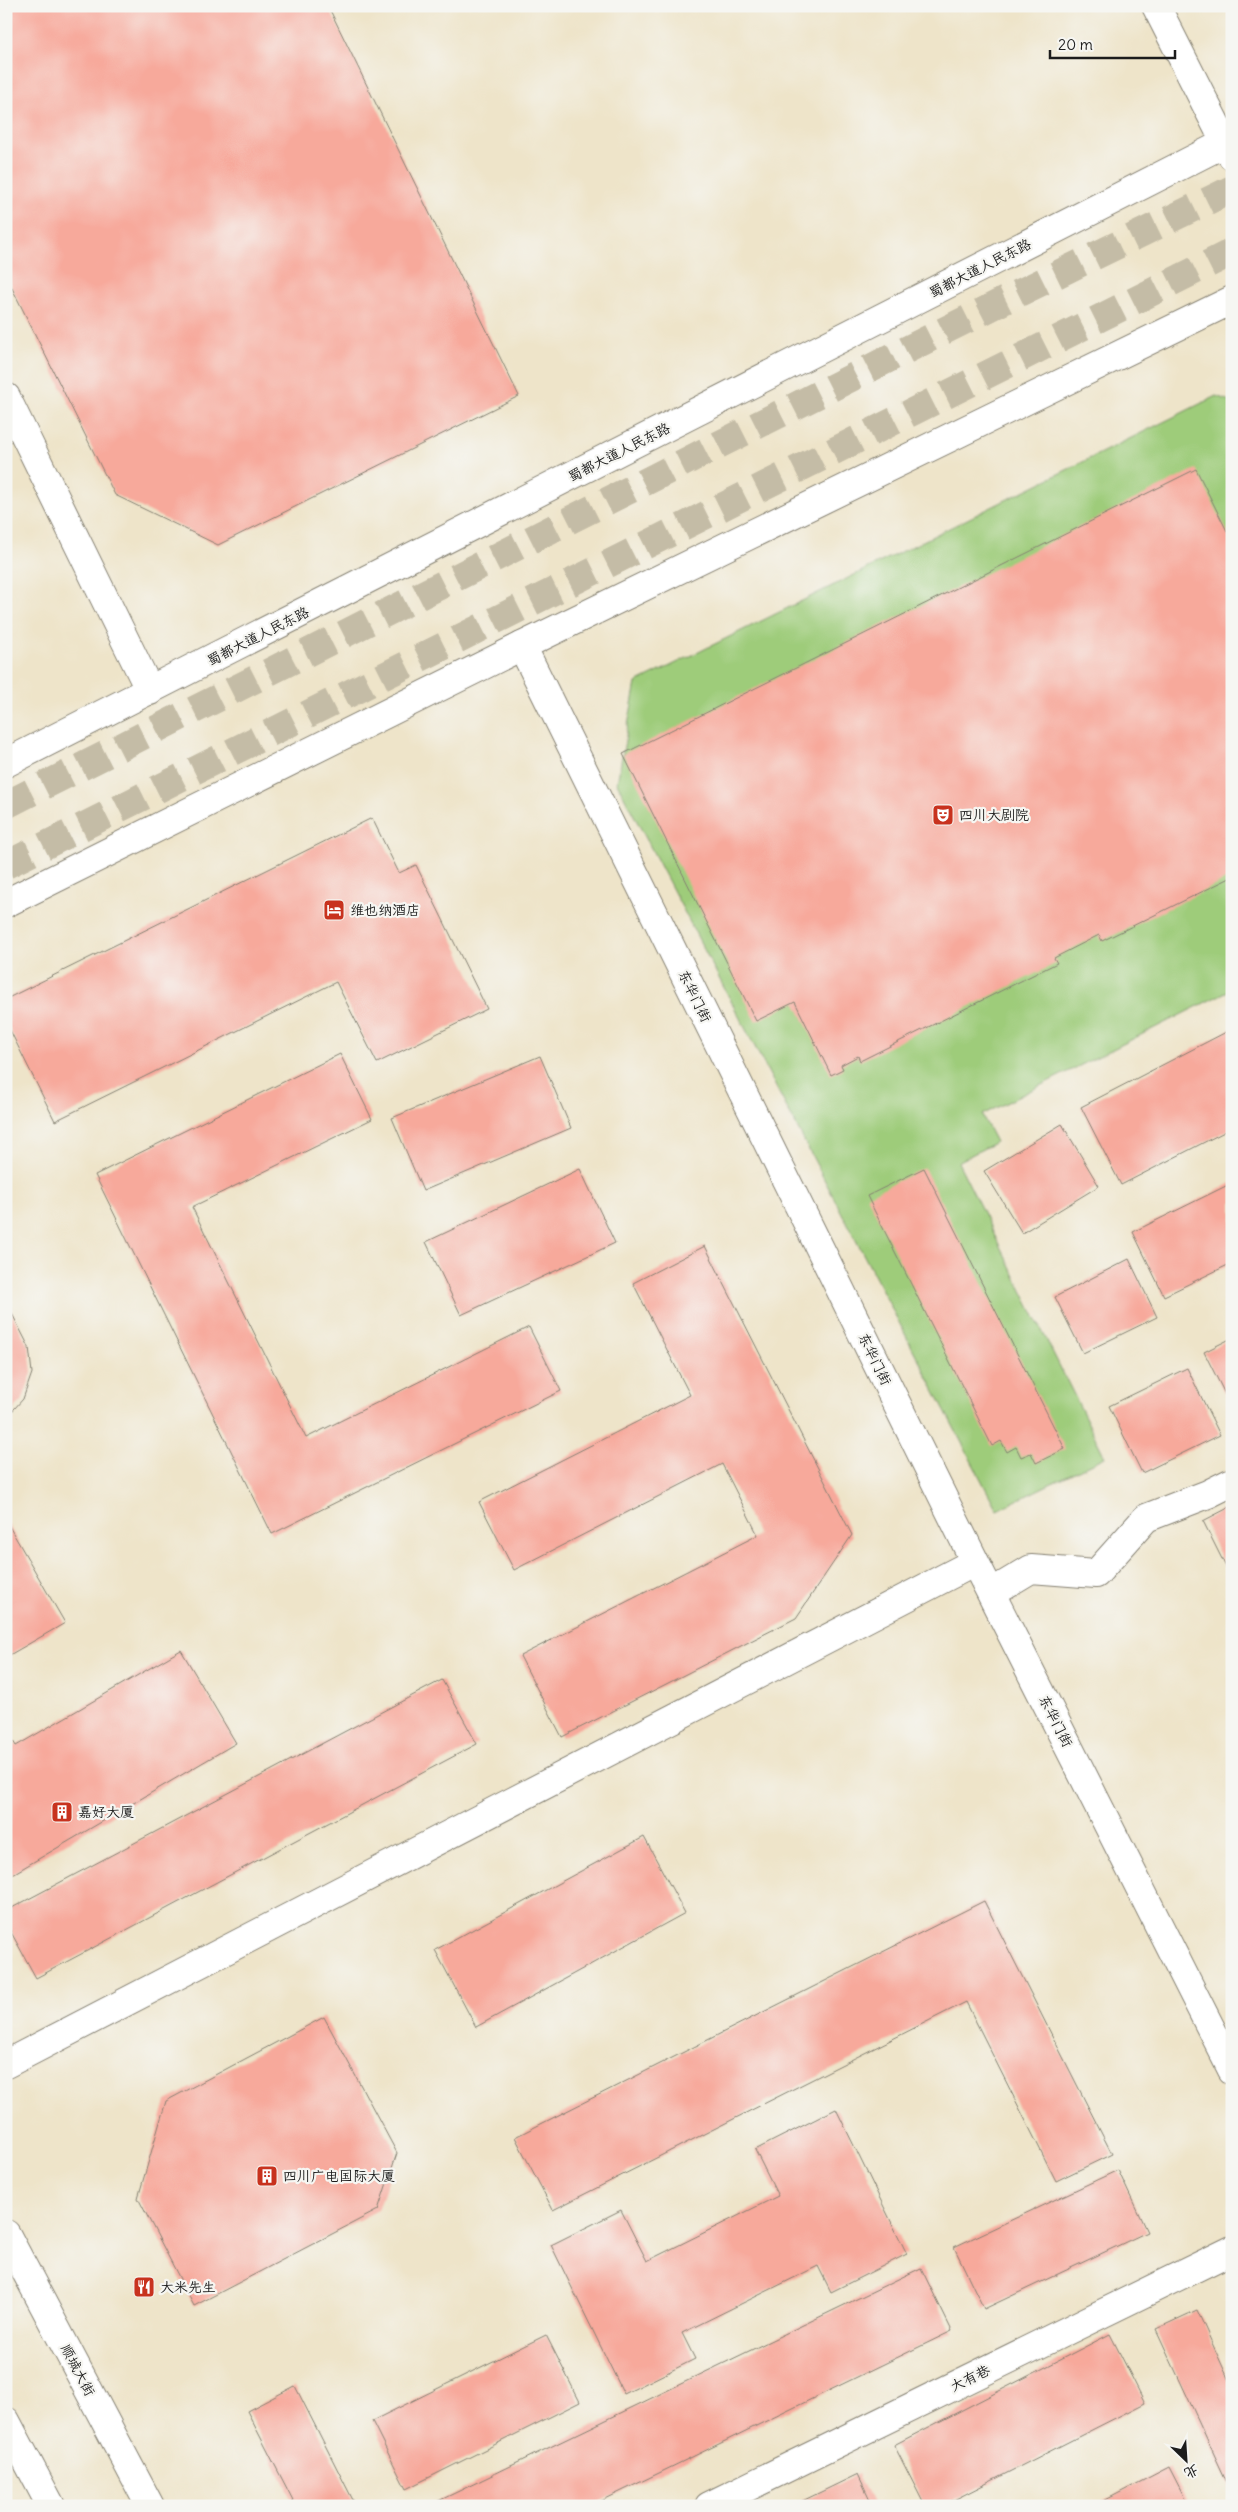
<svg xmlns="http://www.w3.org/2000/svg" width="1238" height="2512" viewBox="0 0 1238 2512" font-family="Delius,'LXGW WenKai TC',sans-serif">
	<rect width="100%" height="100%" fill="#f6f6f2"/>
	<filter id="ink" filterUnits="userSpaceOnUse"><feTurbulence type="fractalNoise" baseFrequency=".02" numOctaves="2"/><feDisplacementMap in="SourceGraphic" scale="10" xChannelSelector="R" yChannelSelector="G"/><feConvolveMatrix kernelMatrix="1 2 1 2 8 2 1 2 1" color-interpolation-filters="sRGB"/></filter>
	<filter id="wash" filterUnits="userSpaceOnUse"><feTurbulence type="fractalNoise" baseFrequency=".0096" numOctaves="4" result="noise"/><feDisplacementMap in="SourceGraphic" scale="20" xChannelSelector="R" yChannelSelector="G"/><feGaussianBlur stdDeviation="1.12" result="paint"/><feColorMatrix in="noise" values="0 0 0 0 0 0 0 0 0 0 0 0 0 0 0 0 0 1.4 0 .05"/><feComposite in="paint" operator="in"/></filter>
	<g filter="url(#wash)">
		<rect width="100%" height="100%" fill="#eee4c9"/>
		<path fill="#9ecc7a" stroke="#5d744b" d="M1216,396L1232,402V989L982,1115L996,1142L958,1162L1105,1457L997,1510L617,783L636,683Z"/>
		<g id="blocks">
			<path fill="#f7a99b" d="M6,6H328L519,396L218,545L115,495L6,276Z
				M1196,469L1232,541V877L1102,941L1099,935L1054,958L1057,963L860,1061L858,1056L841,1065L843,1069L831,1075L795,1002L756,1021L623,754Z
				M372,818L399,873L416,865L487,1009L377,1063L336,982L55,1121L6,1022V999Z
				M1232,1029V1128L1121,1185L1081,1107Z
				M340,1054L372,1119L192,1207L306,1438L529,1327L561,1391L272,1534L95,1175Z
				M540,1056L571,1128L423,1191L392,1118Z
				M1062,1124L1099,1186L1022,1233L984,1171Z
				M924,1168L1065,1449L1036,1463L1031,1453L1021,1457L1016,1447L1007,1452L1001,1441L992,1446L867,1196Z
				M580,1169L615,1243L461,1315L426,1242Z
				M1232,1183V1263L1164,1296L1133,1232Z
				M705,1246L852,1535L796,1618L562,1737L520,1656L758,1535L722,1464L514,1570L479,1502L690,1395L633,1283Z
				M1129,1259L1157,1317L1083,1353L1055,1297Z
				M6,1302L29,1347L32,1373L23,1399L6,1418Z
				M1232,1338V1408L1204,1352Z
				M1187,1368L1220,1435L1142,1473L1109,1406Z
				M1232,1506V1579L1203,1521Z
				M6,1521L65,1623L6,1657Z
				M181,1650L236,1743L6,1878V1729L16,1746Z
				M442,1680L477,1744L36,1978L6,1923V1911Z
				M644,1837L685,1913L476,2027L435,1950Z
				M984,1901L1112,2154L1056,2181L966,2002L553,2210L515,2137Z
				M324,2017L397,2153L378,2210L194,2306L138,2198L166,2101Z
				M836,2109L907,2254L831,2292L818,2266L682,2333L695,2359L624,2394L551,2245L621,2210L647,2261L778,2196L755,2150Z
				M1118,2170L1147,2232L984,2309L954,2247Z
				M921,2268L952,2331L591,2506H428Z
				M1197,2310L1232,2387V2493L1156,2329Z
				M1110,2334L1145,2403L942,2506H925L894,2445Z
				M546,2335L580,2402L406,2489L372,2421Z
				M295,2386L356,2506H296L247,2411Z
				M1169,2467L1189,2506H1094Z
				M858,2474L873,2506H792Z"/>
		</g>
	</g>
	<g filter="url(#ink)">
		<use href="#blocks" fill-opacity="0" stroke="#858072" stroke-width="1"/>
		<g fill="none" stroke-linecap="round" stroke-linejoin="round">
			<path stroke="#c4bca6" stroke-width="28" stroke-dasharray="28 14" stroke-linecap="butt" d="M6,805L1013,296L1232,189
				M6,865L1232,252"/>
			<g stroke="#858072" stroke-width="30">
				<path id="minor" d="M6,397L150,691
					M522,646L975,1562L1232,2070
					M991,1593L1031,1569L1096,1574L1146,1518L1208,1494L1232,1482
					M6,2064L975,1562
					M709,2506L1232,2250"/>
			</g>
			<g stroke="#858072" stroke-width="30">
				<path id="major" d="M1156,6L1232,156
					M6,763L1225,143
					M6,903L522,646L1232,300
					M6,2234L150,2506
					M6,2421L51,2506"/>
			</g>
			<use href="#minor" stroke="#fff" stroke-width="28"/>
			<use href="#major" stroke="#fff" stroke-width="28"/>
		</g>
	</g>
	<defs>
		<g id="theatre-square" transform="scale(1.125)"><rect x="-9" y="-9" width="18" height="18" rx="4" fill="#c8321e" stroke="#f6f6f2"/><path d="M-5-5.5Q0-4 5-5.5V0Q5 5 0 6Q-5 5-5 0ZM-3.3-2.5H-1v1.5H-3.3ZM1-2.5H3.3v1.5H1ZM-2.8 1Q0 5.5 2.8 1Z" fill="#fff"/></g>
		<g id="hotel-square" transform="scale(1.125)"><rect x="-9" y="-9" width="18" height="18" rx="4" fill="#c8321e" stroke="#f6f6f2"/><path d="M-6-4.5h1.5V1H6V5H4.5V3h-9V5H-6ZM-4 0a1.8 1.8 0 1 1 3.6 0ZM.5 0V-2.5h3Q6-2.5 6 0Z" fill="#fff"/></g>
		<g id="building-square" transform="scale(1.125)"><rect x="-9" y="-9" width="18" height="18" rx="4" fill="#c8321e" stroke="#f6f6f2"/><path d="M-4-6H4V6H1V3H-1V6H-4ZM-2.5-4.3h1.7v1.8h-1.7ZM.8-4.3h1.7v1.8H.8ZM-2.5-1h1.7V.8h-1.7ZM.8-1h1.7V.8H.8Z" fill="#fff"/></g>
		<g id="restaurant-square" transform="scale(1.125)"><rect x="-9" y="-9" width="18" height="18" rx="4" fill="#c8321e" stroke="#f6f6f2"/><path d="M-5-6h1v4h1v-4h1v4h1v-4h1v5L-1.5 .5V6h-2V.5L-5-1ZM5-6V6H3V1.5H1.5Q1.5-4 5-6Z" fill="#fff"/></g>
	</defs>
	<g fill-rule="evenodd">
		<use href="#theatre-square" x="943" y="815"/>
		<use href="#hotel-square" x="334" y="910"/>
		<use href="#building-square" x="62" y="1812"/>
		<use href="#building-square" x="267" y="2176"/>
		<use href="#restaurant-square" x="144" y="2287"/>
	</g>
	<g text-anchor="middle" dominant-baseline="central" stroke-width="4.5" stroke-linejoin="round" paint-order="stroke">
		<g font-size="14" fill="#1c1c1c" stroke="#f6f6f2">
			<text transform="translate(980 268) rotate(-27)">蜀都大道人民东路</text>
			<text transform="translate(619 452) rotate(-27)">蜀都大道人民东路</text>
			<text transform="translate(258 636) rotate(-27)">蜀都大道人民东路</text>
			<text transform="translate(695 996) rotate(64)">东华门街</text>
			<text transform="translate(875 1359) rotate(64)">东华门街</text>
			<text transform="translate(1056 1721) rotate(63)">东华门街</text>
			<text transform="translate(78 2370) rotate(62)">顺城大街</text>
			<text transform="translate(970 2378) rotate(-26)">大有巷</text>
		</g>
		<g font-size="14" fill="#1c1c1c" stroke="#f6f6f2" text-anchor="start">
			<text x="959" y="815">四川大剧院</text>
			<text x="350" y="910">维也纳酒店</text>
			<text x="78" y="1812">嘉好大厦</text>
			<text x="283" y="2176">四川广电国际大厦</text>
			<text x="160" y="2287">大米先生</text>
		</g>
	</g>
	<rect width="1238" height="2512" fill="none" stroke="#f6f6f2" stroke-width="25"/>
	<g transform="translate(1186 2460) rotate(155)" stroke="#f6f6f2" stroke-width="4" paint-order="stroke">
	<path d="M0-4L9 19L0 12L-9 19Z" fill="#1c1c1c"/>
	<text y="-8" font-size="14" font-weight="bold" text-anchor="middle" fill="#1c1c1c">北</text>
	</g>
	<path d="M1050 50v8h125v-8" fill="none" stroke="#1c1c1c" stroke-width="2.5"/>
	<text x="1058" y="50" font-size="15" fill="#1c1c1c" stroke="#f6f6f2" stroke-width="4" paint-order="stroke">20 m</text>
</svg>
